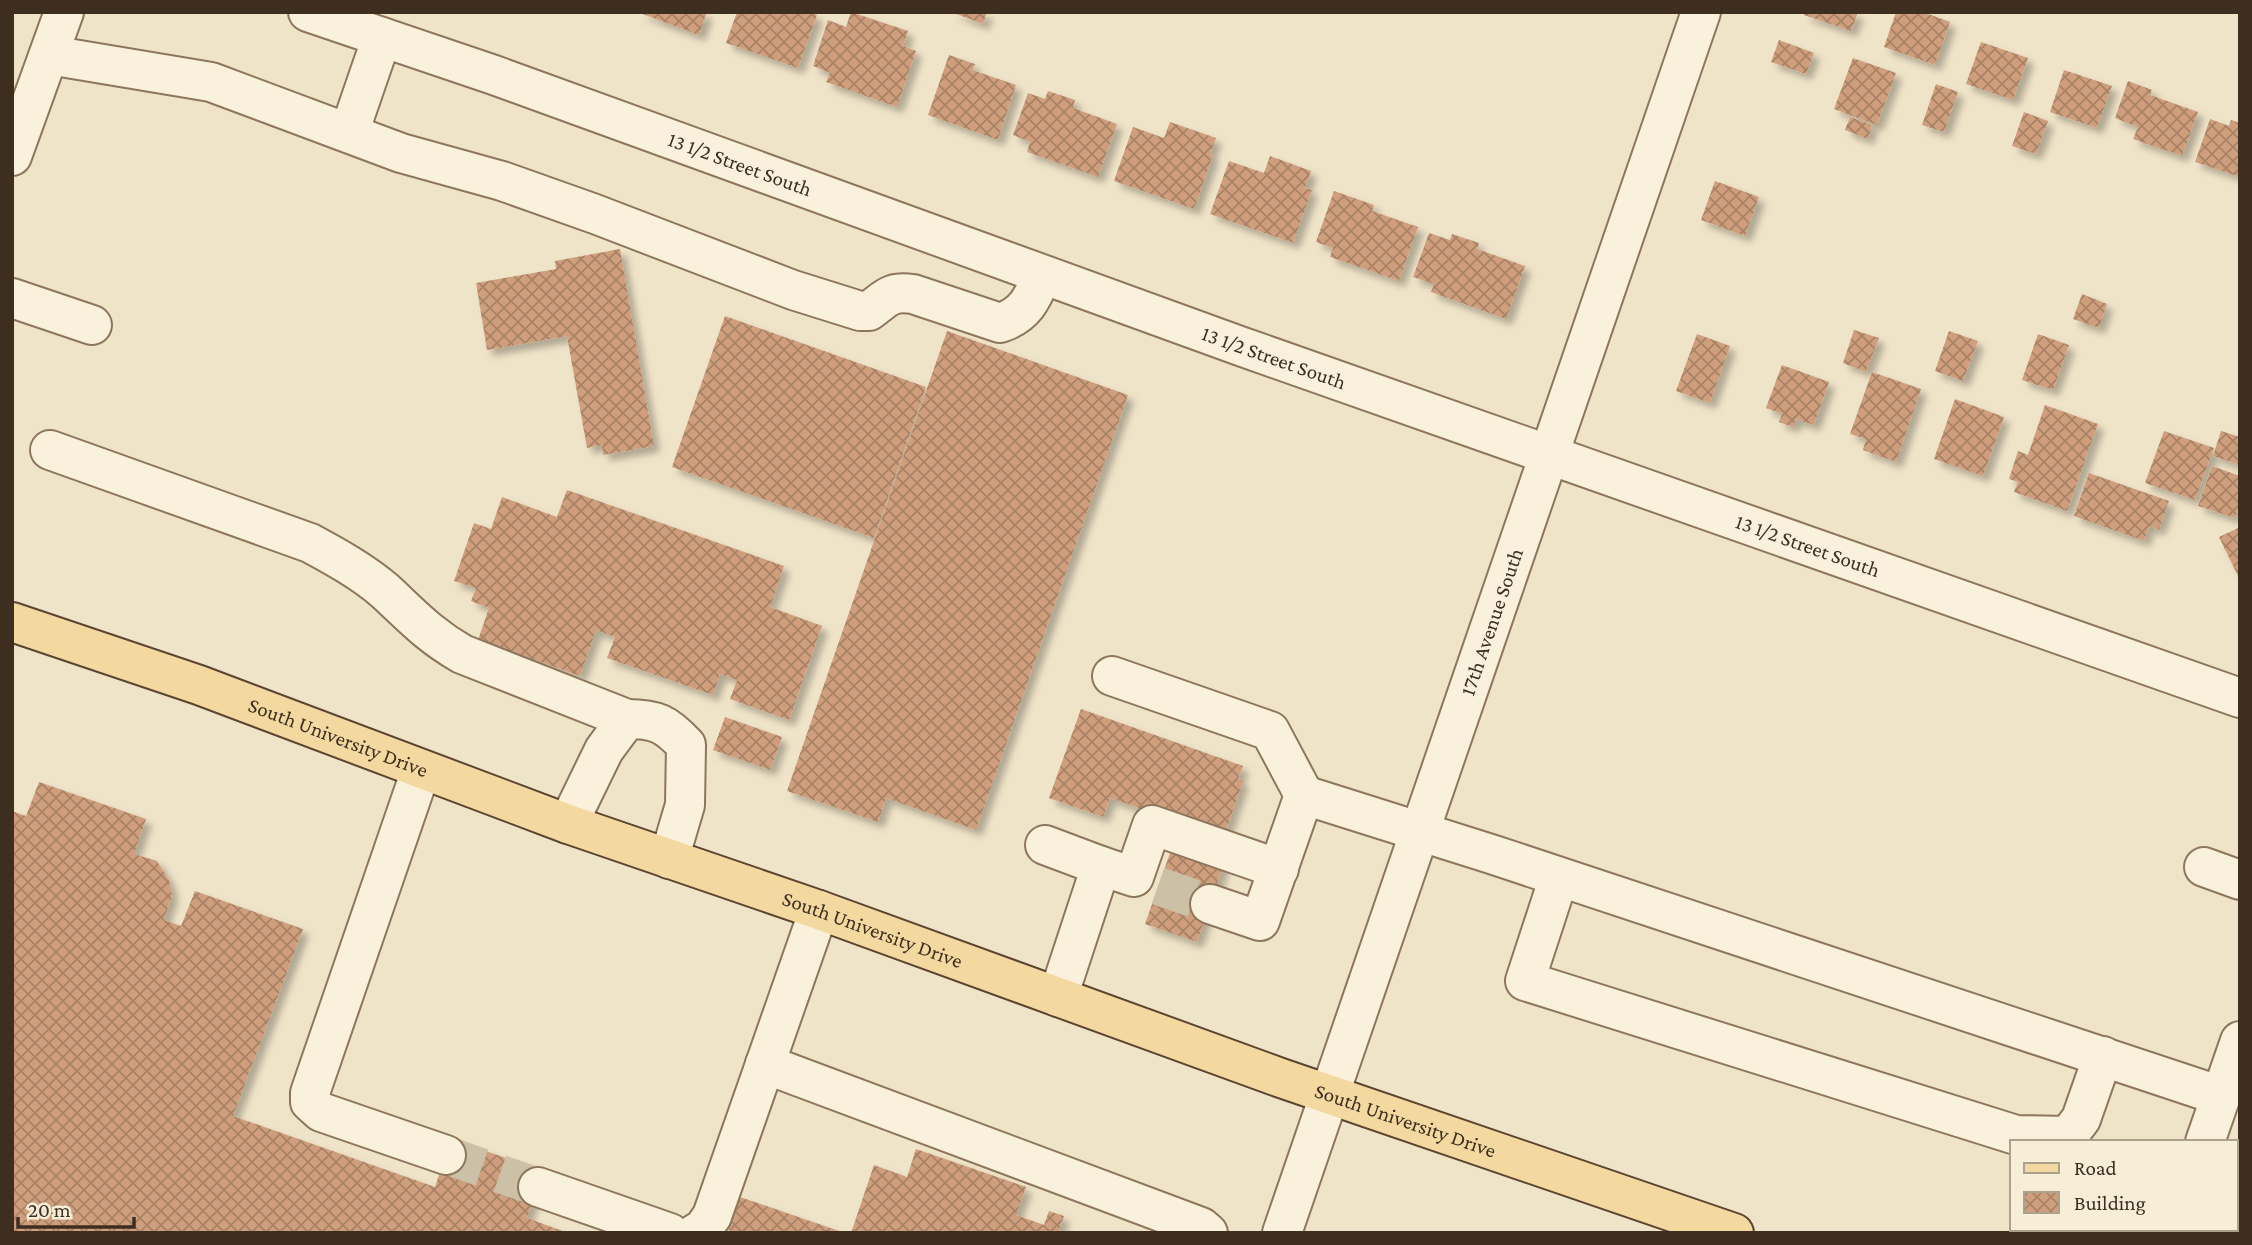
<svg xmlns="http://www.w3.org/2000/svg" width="2252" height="1245" viewBox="0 0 2252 1245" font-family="'Crimson Pro',serif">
	<defs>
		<pattern id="building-cross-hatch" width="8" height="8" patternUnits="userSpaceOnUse" patternTransform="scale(1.75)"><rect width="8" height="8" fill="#cf9f7d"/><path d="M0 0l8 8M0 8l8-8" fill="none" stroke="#a98266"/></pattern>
		<filter id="shadow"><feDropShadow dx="6" dy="6" stdDeviation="3.5" flood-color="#0004"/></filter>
	</defs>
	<rect width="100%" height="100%" fill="#f0e4c8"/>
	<path fill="url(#building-cross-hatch)" filter="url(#shadow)" d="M637,12H707L699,35Z
		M737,12H808L817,15L798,68L726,43Z
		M851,12L908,31L903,46L916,51L897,107L826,82L830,73L813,66L828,20L846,27Z
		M951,12H987L983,24Z
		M1804,12H1858L1851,31L1804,15Z
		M1896,12H1923L1950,22L1935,65L1884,47Z
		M1779,40L1814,53L1806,74L1771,62Z
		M1981,42L2028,58L2013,100L1966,84Z
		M949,55L975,64L972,70L1016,85L998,140L928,115Z
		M1853,58L1896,73L1877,125L1834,109Z
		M2064,70L2112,86L2097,128L2050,112Z
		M2128,81L2152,90L2150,95L2198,112L2182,156L2133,139L2138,127L2115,118Z
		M1936,84L1958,92L1944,132L1922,125Z
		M1048,91L1075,100L1073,108L1117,124L1098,177L1027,152L1030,142L1013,135L1028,93L1045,99Z
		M2024,112L2048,121L2036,154L2012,146Z
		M1850,117L1872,125L1868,139L1845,130Z
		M2210,119L2229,126L2231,120L2240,123V177L2195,162Z
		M1170,122L1216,138L1210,154L1213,155L1194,209L1114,181L1133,127L1164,138Z
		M1270,156L1311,171L1305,188L1312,190L1293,243L1210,214L1229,161L1264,173Z
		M1715,181L1759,197L1745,236L1701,220Z
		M1334,191L1374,205L1372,211L1418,227L1399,281L1330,257L1333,248L1316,242Z
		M1429,233L1450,240L1452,234L1479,243L1477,249L1525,266L1506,319L1431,292L1434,284L1413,277Z
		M620,249L654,446L603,455L602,445L587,448L567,336L487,350L476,283L556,269L555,261Z
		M2082,294L2107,304L2099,328L2073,319Z
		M725,316L926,387L874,538L672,467Z
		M1854,330L1879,338L1866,372L1843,363Z
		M947,331L1128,395L976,830L886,798L878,822L787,791Z
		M1949,331L1978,341L1963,381L1935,371Z
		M1697,334L1730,346L1710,403L1676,391Z
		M2038,334L2069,345L2053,390L2022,380Z
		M1782,365L1829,382L1814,425L1796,419L1793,427L1779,422L1782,414L1766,408Z
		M1872,372L1921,389L1896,462L1863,450L1866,439L1850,434Z
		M1955,399L2004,417L1983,476L1934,459Z
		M2045,405L2098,424L2067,511L2014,492L2018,482L2009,479L2018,451L2028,455Z
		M2164,431L2214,448L2195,500L2145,483Z
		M2221,431L2240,437V465L2213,456Z
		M2212,466L2240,476V504L2235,518L2198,506Z
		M2089,473L2169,501L2159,530L2149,526L2144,541L2074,516Z
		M567,490L784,566L770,607L822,626L789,720L730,699L737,680L720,674L713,695L607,658L615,637L596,630L580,676L478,640L489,608L471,601L476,588L454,581L474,523L491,529L502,497L557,517Z
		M2240,527V580L2219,537Z
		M1081,709L1243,766L1238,779L1243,781L1224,837L1110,798L1103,817L1049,798Z
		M725,717L782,737L770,770L713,750Z
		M39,782L146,819L134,854L157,861L169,880L172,896L164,920L181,926L195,891L303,929L233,1116L435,1187L451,1139L543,1171L527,1218L568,1233H12V811L26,816Z
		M1175,839L1226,858L1197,942L1145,924Z
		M916,1149L1026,1187L1016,1215L1044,1225L1049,1211L1064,1216L1059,1230L1064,1233H851L874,1165L907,1177Z
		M740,1197L842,1232V1233H736L728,1230Z"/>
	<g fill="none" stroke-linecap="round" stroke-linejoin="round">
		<path stroke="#ccc0a6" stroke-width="38" stroke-dasharray="38 19" stroke-linecap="butt" d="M1158,886L1210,904
			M446,1155L538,1187"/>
		<g stroke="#8d765c" stroke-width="42">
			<g id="minor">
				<path id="s1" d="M308,12L494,75L1240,346L2240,698"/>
				<path d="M49,55L211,82L401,153L502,181L595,214L793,290L860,311H869C887,298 889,291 913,294L1000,323C1025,315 1032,299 1042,276"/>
				<path d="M349,133L382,37"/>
				<path d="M12,156L64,12"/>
				<path d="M12,298L92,325"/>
				<path d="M50,450L310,543C336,557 363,572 385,591C412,616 429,635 462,654L627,719"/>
				<path d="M1112,676L1270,731L1304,795"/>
				<path d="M421,770L310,1093V1102L321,1112L446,1155"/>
				<path d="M568,824L604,750L627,719C657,719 666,724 686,745L685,805L669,859"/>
				<path d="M1045,845L1101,866L1058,997"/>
				<path d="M1101,866L1134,877L1152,825L1279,869"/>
				<path d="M2204,867L2240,880"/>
				<path d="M1559,877L1525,981L2016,1135L2068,1136L2081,1119L2103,1056"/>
				<path d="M1210,904L1260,921L1304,795L1491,854L2221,1096"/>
				<path d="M765,1064L1201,1227L1208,1233"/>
				<path d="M2205,1142L2240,1041"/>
				<path d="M538,1187L670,1233"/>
				<path d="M696,1233L703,1229L712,1216L819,910"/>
				<path id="s2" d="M1282,1233L1701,12"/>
				<path d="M2174,1233L2175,1229"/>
			</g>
		</g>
		<g stroke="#5b4430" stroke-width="42">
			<g id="major">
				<path id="s3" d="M12,622L199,685L568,824L819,910L1281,1078L1734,1233"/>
			</g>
		</g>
		<use href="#minor" stroke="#faf1dc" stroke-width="38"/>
		<use href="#major" stroke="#f3d9a0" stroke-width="38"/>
	</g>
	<g text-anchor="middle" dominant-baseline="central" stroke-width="6" stroke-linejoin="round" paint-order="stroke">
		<g font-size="21" fill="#3d2e20" stroke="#f7eed8">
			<text stroke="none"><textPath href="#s1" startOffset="458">13 1/2 Street South</textPath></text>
			<text stroke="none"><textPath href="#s1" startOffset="1026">13 1/2 Street South</textPath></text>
			<text stroke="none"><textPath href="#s1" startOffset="1592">13 1/2 Street South</textPath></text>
			<text stroke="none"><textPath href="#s2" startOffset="646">17th Avenue South</textPath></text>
			<text stroke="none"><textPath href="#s3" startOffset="346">South University Drive</textPath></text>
			<text stroke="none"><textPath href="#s3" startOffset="914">South University Drive</textPath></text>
			<text stroke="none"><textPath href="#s3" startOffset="1480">South University Drive</textPath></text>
		</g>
	</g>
	<rect width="2252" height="1245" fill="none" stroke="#3d2e20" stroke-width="28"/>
	<rect x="2010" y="1140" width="228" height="91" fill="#f7eed8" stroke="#ada18e" stroke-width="2"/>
	<rect x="2024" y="1163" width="35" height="10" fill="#f3d9a0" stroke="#ada18e" stroke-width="2"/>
	<text x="2074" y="1175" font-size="21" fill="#3d2e20">Road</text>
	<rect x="2024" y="1192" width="35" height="21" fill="url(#building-cross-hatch)" stroke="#ada18e" stroke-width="2"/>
	<text x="2074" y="1210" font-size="21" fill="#3d2e20">Building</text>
	<path d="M18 1217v10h116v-10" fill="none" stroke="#3d2e20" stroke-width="3.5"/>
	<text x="28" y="1217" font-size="21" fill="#3d2e20" stroke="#f7eed8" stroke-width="5" paint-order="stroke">20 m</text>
</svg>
